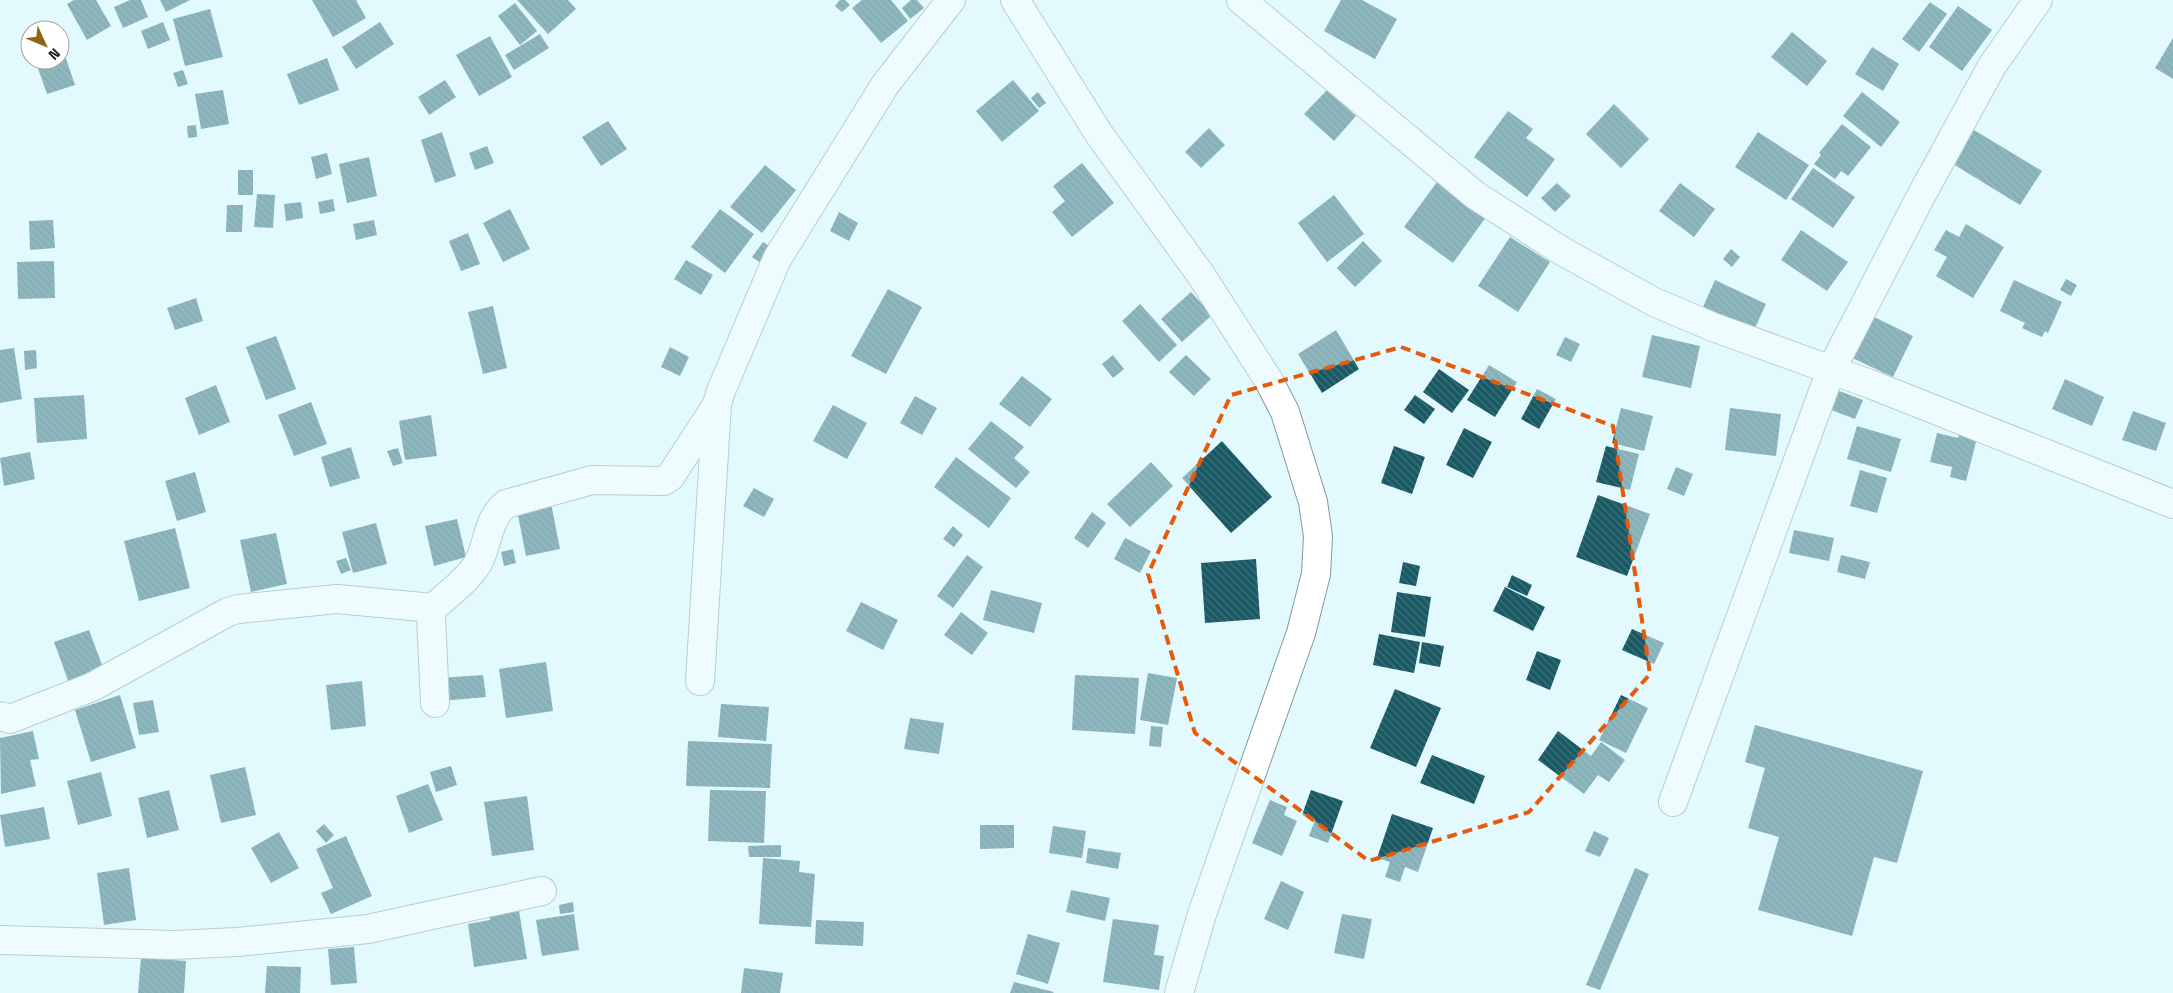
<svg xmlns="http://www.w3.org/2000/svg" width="2173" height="993" viewBox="0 0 2173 993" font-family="'Space Grotesk',sans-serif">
	<defs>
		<pattern id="building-back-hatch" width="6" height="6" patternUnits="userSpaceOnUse" patternTransform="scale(1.25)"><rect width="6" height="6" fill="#195964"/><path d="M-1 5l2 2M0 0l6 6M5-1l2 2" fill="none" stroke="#40717a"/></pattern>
	</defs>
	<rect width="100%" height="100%" fill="#e2f9fe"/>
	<path fill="url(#building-back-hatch)" d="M74,0H96L111,26L87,40L67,4Z
		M130,0H141L148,17L123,28L114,7Z
		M160,0H190L166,12Z
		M312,0H356L366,18L333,37Z
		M517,0H568L576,9L548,34Z
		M840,0H845L850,5L842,12L835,6Z
		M862,0H891L908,21L881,43L852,8Z
		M911,0H917L924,8L910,19L902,8Z
		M1341,0H1362L1397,19L1375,59L1324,31Z
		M1930,2L1947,14L1919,52L1902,39Z
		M515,3L537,31L520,45L498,16Z
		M1958,6L1992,30L1962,71L1929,47Z
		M210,9L223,57L185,66L173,19Z
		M163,22L170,40L148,49L141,31Z
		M380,22L394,44L356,69L342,47Z
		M1792,32L1827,61L1807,86L1771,57Z
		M540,34L549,48L514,70L505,55Z
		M490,36L512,77L479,96L456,55Z
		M2173,38V79L2155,68Z
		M60,41L75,85L47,94L35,60H60Z
		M1872,47L1899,64L1883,91L1855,74Z
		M327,58L339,90L299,105L287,74Z
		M183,70L188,84L178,87L173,73Z
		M445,80L456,97L429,115L418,97Z
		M1013,80L1039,111L1002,142L976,111Z
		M223,90L229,124L201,129L195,94Z
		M1327,90L1356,116L1334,141L1304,114Z
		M1038,92L1046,103L1039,108L1031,98Z
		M1862,92L1900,122L1881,147L1843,116Z
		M1614,104L1649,139L1621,168L1586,134Z
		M1508,111L1533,129L1526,138L1555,159L1527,197L1474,157Z
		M608,121L627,149L601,166L582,137Z
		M1842,124L1871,147L1848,176L1841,171L1835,179L1814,164L1821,155L1819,153Z
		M196,125L197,137L188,138L187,126Z
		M1209,128L1225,145L1201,168L1185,152Z
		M1974,130L2042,171L2020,205L1953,164Z
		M442,132L456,176L435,183L421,140Z
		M1758,132L1809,165L1786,200L1735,167Z
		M487,146L494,163L475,170L469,153Z
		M327,153L332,174L316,179L311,157Z
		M369,157L377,196L347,203L339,164Z
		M1082,163L1114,203L1072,237L1052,212L1065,201L1053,186Z
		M765,165L796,190L762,233L730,207Z
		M1813,168L1855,197L1833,228L1791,199Z
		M238,170H253V195H238Z
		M1437,182L1486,217L1453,263L1404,227Z
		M1557,183L1571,196L1555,212L1541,198Z
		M1680,183L1715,209L1694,237L1659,211Z
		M257,194L275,195L273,228L254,227Z
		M1334,195L1364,234L1327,262L1298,223Z
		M333,199L335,211L320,214L318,202Z
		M301,202L303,218L286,221L284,204Z
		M227,205H243L242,232H226Z
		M510,209L530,249L503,262L483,223Z
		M720,209L754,234L725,273L691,247Z
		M839,212L858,223L849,241L830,231Z
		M53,220L55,248L30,250L29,221Z
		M374,220L377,235L356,240L353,224Z
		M1966,224L2004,247L1973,298L1936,276L1947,257L1934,250L1946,230L1959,237Z
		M1801,230L1848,262L1827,291L1781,260Z
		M468,233L480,264L461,271L449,241Z
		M1510,237L1550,262L1518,312L1478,286Z
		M1363,241L1382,261L1355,287L1337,268Z
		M763,242L772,248L761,263L752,257Z
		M1731,249L1740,257L1732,267L1723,259Z
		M686,260L713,275L701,295L674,279Z
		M54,261L55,298L18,299L17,262Z
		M2066,279L2077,285L2071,296L2060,290Z
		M1715,280L1766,304L1754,330L1703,307Z
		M2014,280L2062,302L2048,333L2045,331L2042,337L2022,328L2025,323L2000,311Z
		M888,289L922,307L886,374L851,356Z
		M1191,292L1212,315L1182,342L1161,319Z
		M196,298L203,321L175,330L167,308Z
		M1140,304L1177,345L1159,362L1122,321Z
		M493,306L507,368L483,374L468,312Z
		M1868,314L1913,336L1893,377L1848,356Z
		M1336,330L1359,369L1322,393L1298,354Z
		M1652,335L1700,346L1691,388L1642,377Z
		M276,336L296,389L266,400L246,347Z
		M1565,337L1580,344L1571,362L1556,355Z
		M670,347L689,357L680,376L661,367Z
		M14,348L22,399L0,403V350Z
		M36,350L37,368L25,370L24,351Z
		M1113,355L1124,369L1113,378L1102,364Z
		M1186,355L1211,379L1194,396L1169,372Z
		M1489,365L1517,382L1495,417L1467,400Z
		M1439,369L1469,390L1452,413L1423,392Z
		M1022,376L1052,399L1030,427L999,404Z
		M2065,379L2104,397L2092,426L2052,409Z
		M216,385L230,422L199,435L185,398Z
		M1537,389L1556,399L1539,429L1521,419Z
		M1834,389L1863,400L1855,419L1826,408Z
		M84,395L87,439L37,443L34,398Z
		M1415,395L1435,409L1424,424L1404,410Z
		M915,396L937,408L922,435L900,423Z
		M311,402L327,444L294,456L278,415Z
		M833,405L867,423L847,459L813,441Z
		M1621,408L1653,416L1644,451L1612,443Z
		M1730,408L1781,414L1776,456L1725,450Z
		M2133,411L2166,423L2156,451L2122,440Z
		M431,415L437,456L405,460L399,421Z
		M991,421L1024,447L1014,458L1030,472L1016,488L968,449Z
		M1857,426L1901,439L1891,472L1847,459Z
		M1464,428L1492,442L1473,478L1446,465Z
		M1937,433L1958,438L1959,434L1977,438L1966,481L1950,477L1952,467L1930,462Z
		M1222,441L1272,497L1231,533L1182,478Z
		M1394,446L1425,457L1412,494L1381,483Z
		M1606,446L1639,454L1630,490L1596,482Z
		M351,447L360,478L330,487L321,457Z
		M398,448L403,463L393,466L387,451Z
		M30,452L35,479L4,486L0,458Z
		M956,457L1011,498L989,528L934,487Z
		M1151,462L1173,486L1130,527L1107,504Z
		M1676,467L1693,474L1684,496L1667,489Z
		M1860,470L1887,478L1877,513L1850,506Z
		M195,472L206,512L177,521L165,481Z
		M754,488L774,499L764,517L743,506Z
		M1598,495L1650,514L1627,576L1576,557Z
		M550,498L560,549L526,556L516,505Z
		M1092,512L1106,523L1088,548L1074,538Z
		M457,519L466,557L434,566L425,526Z
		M376,523L387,564L353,573L342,532Z
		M953,526L963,535L954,547L943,539Z
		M175,528L190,588L139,601L124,541Z
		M1794,530L1834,538L1829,561L1789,553Z
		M276,533L287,584L251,592L240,540Z
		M1125,538L1151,551L1140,573L1114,559Z
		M513,549L516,563L504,566L501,552Z
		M967,555L983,567L953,608L937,596Z
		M1841,555L1870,562L1865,579L1837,572Z
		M346,558L351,570L341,574L336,561Z
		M1256,559L1260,619L1205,623L1201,563Z
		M1403,562L1420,566L1416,586L1399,583Z
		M1512,575L1532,585L1527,596L1507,587Z
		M1505,587L1545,607L1533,631L1493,611Z
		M991,590L1042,603L1034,633L983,620Z
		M1397,592L1431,597L1425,637L1391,632Z
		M861,602L898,620L883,650L846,631Z
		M961,612L988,633L972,655L944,635Z
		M1632,629L1664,643L1654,664L1622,650Z
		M89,630L104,670L69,683L54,642Z
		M1379,634L1420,642L1414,673L1373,665Z
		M1422,642L1444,646L1440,667L1419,663Z
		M1537,651L1561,660L1550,690L1526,680Z
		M546,662L553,711L506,718L499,669Z
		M1148,673L1177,678L1168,725L1140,720Z
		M483,675L486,697L441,701L439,678Z
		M1075,675L1139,678L1135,734L1072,730Z
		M362,681L366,726L331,730L326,685Z
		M1395,689L1441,708L1416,767L1370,748Z
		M120,695L136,748L91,762L75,710Z
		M1621,695L1648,708L1626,753L1599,740Z
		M153,700L159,732L139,735L133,703Z
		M721,704L769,707L766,741L718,737Z
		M910,718L944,723L939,754L904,749Z
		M1755,725L1923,771L1897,863L1874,857L1852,936L1758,910L1779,837L1748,828L1765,768L1745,762Z
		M1151,726L1163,727L1161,747L1149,746Z
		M33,731L39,759L30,760L36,786L1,794L0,738Z
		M1558,731L1591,756L1601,742L1625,760L1609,782L1598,775L1584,794L1538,760Z
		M688,741L772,744L770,788L686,786Z
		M1432,755L1485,776L1474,804L1420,783Z
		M451,766L457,785L436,792L430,772Z
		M245,767L256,815L221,823L210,775Z
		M101,772L112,816L78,825L67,781Z
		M428,784L443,820L409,833L396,796Z
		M169,790L179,830L147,838L138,798Z
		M710,790L766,791L764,843L708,841Z
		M1311,790L1343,801L1328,843L1309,836L1315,820L1302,815Z
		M527,796L534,850L492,856L484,802Z
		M1270,800L1287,807L1284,815L1297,821L1282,856L1252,843Z
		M44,807L50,839L5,847L0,815Z
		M1392,814L1433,828L1418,872L1405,867L1400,882L1385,877L1390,862L1377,858Z
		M324,824L334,835L326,843L316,831Z
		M980,825H1014V848L980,849Z
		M1053,826L1086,831L1082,858L1049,853Z
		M1594,831L1609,838L1600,857L1585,851Z
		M279,832L299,868L271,883L251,848Z
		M346,836L372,896L331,914L321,893L333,888L316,849Z
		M781,845V857H749L748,846Z
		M1088,848L1121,853L1118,869L1086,863Z
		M763,858L800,861L799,872L815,874L811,927L759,924Z
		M129,868L136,920L104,925L97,873Z
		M1635,868L1649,874L1600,990L1586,985Z
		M1281,881L1304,892L1288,930L1264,919Z
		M1071,890L1110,898L1105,921L1066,912Z
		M573,902L574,912L560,914L559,905Z
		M518,905L527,959L474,967L468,924L490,920L489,910Z
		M574,914L579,950L542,956L536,920Z
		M1342,914L1372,919L1364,959L1334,953Z
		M1113,919L1159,925L1154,955L1164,956L1159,990L1103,982Z
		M816,920L864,922L863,946L815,944Z
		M1028,934L1060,943L1048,984L1016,974Z
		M354,947L357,983L331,985L328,949Z
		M141,958L186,961L184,993H138Z
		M267,966L301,967L300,993H265Z
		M744,968L783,973L780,993H741Z
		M1014,982L1054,992L1053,993H1010Z"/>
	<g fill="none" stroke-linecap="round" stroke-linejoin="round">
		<g stroke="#83999e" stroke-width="30">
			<path id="minor" d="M1015,0L1099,134L1201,275L1269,381L1285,412L1313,502L1318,536L1316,574L1301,633L1202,914L1179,993
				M1241,0L1475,195L1562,251L1654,302L1713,327L1870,384L2173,504
				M700,681L717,404L721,391L777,259L885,85L951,0
				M435,703L431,616L433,608C448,594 468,580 478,563C489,543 487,519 506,504L592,480L664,481L670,477L717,405
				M0,716L10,719L92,687L228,612L238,609L337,599L433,608
				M1673,802L1831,370L1921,196L1992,66L2038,0
				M0,940L174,945L237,942L368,929L542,891"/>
		</g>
		<use href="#minor" stroke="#fff" stroke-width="28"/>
	</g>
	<path d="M0 0H2173V993H0ZM1401,347L1613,426L1650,674L1529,812L1369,861L1195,733L1148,574L1231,395Z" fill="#e2f9fe" fill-opacity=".55" fill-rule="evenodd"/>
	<path fill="none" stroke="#e8590c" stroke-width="4" stroke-dasharray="10 6" stroke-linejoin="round" d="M1401,347L1613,426L1650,674L1529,812L1369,861L1195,733L1148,574L1231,395Z"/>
	<g transform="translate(45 45) rotate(134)"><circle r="24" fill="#ffffff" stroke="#9fa3a4"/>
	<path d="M0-4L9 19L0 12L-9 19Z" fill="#91640f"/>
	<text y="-8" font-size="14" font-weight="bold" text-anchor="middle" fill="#10191b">N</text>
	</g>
</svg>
